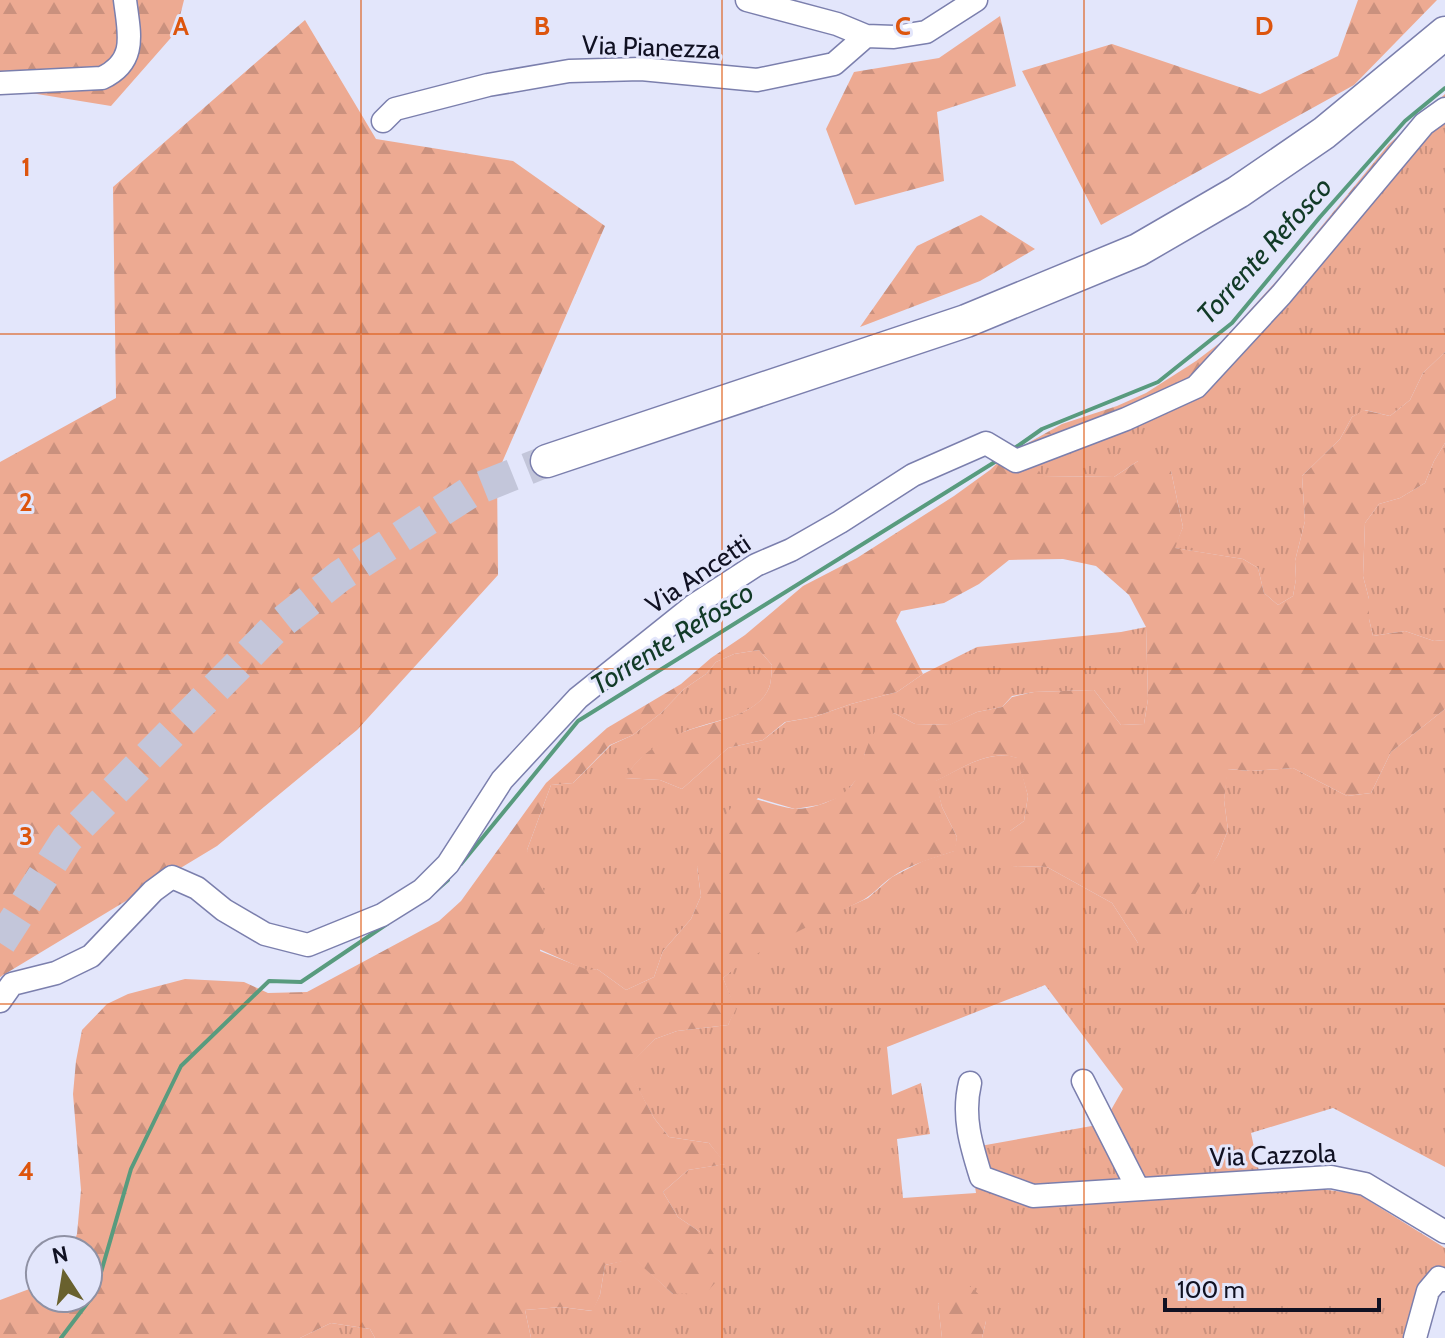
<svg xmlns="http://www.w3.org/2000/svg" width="1445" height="1338" viewBox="0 0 1445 1338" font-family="Cabin,sans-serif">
	<defs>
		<pattern id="grass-tufts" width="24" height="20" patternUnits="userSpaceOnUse" patternTransform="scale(2)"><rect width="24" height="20" fill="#edaa92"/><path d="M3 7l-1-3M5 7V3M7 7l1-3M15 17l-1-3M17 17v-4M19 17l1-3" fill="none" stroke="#ca917e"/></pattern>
		<pattern id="forest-firs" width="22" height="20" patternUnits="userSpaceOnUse" patternTransform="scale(2)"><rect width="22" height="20" fill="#edaa92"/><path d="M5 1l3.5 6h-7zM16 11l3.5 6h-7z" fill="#ca917e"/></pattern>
	</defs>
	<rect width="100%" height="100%" fill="#e3e6fb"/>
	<path fill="url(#grass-tufts)" fill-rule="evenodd" d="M1445,110V352L1423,373L1410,400L1390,416L1365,410L1352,417L1340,439L1302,476L1305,521L1295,561L1296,579L1293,596L1278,605L1264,593L1258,568L1243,559L1174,548L1183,527L1171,471L1138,461L1114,477L1041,476L1033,460L1188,390Z
		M1445,443V640L1434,641L1405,631L1373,636L1369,619V599L1363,576L1365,523L1379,504L1400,498L1425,483L1434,461Z
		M1146,627L1148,699L1144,724L1121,725L1094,690L1034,692L1012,696L1002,707L977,712L950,725L915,724L894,713L865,753L860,775L843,796L819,805L795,809L758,798L697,867L701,896L691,919L663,951L654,977L626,990L597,969L588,971L539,949L527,850L551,785L573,783L611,745L633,735L661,713L684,689L706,674L716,662L734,654L759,650L772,665C771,672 772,683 768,690C754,719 708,720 682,733C660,743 637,757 625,778L660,780L682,789L728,748L763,740L786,722L814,717L851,704L897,692L923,674L977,647L1121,632Z
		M1445,709V1167L1333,1108L1251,1133L1261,1181L1358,1194L1445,1248V1276L1411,1338H982L986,1321L938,1303L942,1338H531L525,1310L561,1307L592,1311L600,1295L605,1265L634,1258L673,1294L700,1232L678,1217L663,1192L688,1170L725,1164L709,1143L669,1137L654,1118L626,1067L655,1039L677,1031L728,1025L735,1009L723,978L745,959L784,936L868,898L892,877L923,861L954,851L957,837L942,807L935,781C961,769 989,748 1018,758L1028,796L1024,821L1010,831L1012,866L1047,867L1112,903L1138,943L1202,879L1218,855L1228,830L1224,800L1227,769L1251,771L1293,768L1347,796L1371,793L1391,752ZM1045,985L1123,1089L1103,1124L969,1148L976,1193L903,1198L897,1139L930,1134L921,1083L892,1095L887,1047Z
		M331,1323L370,1329L375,1338H300Z"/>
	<path fill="url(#forest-firs)" fill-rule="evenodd" d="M0,0H184L176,32L111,106L0,88Z
		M1358,0H1437L1354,85L1101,225L1022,71L1112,44L1260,94L1338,56Z
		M1000,16L1016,86L937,112L944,181L855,205L826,129L854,72L939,58Z
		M305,20L376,139L513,161L605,226L497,474L498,575L357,730L217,846L0,977V462L116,398L113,187Z
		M1445,94V110L1206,374L1033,460L1042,476L1114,477L1138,461L1159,459L1171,471L1183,527L1175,548L1243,559L1258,568L1264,593L1278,605L1293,596L1296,579L1295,561L1305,521L1302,476L1340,439L1352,417L1364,410L1390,416L1410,400L1423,373L1445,352V443L1434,461L1425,483L1400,498L1379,504L1365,523L1363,576L1369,599V619L1373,636L1405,631L1434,641L1445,640V709L1391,752L1371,793L1347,796L1293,768L1251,771L1228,769L1224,800L1228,830L1218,855L1165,946L1138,943L1112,903L1047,867L1012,866L994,854L1010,831L1024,821L1028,796L1017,758C989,748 961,769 936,781L942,807L957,837L955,851C934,858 910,864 892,877C881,884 874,894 863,900C814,925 765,943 723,978L736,1009L728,1025L677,1031L655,1039L627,1067L654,1118L669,1137L709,1143L726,1164L688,1170L663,1192L678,1217L700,1232L725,1272L706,1293L673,1294L634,1259L605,1265L600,1295L593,1311L561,1307L525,1310L531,1338H375L370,1329L331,1323L300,1338H0V1300L40,1285V1298H88V1250H71L77,1234L81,1190L73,1094L76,1061L82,1030L107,1004L128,994L185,979L244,982L268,993L307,992L439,921L461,901L546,783L607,728L681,684L711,658L745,635L803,586L857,558L954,496L990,470L1005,456L1062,424L1117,406L1146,393L1196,361L1221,342L1280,277L1389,144ZM1063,559L1096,566L1129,595L1146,627L1148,699L1144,724L1121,725L1094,690L1034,692L1012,697L1002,707L977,712L949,725L915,724L894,713C888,718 880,724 876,730C854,762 870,785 825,803C817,806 804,809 795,809C776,807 759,798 740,796L705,842L697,867L701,896L691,919L663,951L654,977L626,990L597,969L588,970L540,951L548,901L527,850L551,785L573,783L610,745L633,735L661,713L684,689L706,674L716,662L734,654L759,650L772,665C771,672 772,683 768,690C755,717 707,722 681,733C657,743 639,756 624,778L660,780L682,789L728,748L763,740L785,722L814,717L851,704L897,692L923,674L896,621L901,611L944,603L979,584L1009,560Z
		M981,215L1035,249L980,281L860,327L917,246Z
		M964,1281L984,1299L986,1321L982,1338H942L938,1304L950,1284Z"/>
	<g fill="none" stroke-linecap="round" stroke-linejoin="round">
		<path stroke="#589b7e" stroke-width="4" d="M1012,450L1042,429L1158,382L1232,323L1320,217L1405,121L1445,88
			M461,864L578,721L998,460
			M431,895L448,880
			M61,1338L95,1293L131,1169L181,1066L269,981L301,982L387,924"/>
		<path stroke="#c3c6da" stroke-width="32" stroke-dasharray="32 16" stroke-linecap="butt" d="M0,943L67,839L276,627L340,576L472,491L547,461"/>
		<g stroke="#7b7fad" stroke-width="25">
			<path id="minor" d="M747,0L837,24L866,36L894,37L926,32L976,0
				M0,83L102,78C138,61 129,33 125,0
				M383,121L395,109L488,85L569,71L641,69L757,80L834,64L866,36
				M0,1001L12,984L56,973L91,956L153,891L172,877L197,888L224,910L265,934L308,945L382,915L422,890L448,864L502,780L578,698L693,606L756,565L791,550L840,522L913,475L986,443L1016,461L1126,419L1196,387L1281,295L1424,124L1445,109
				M1083,1081L1138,1189
				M970,1083C962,1116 971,1145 981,1177L1033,1196L1331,1177L1365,1184L1445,1232
				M1415,1338L1428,1291L1439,1278L1445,1280"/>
		</g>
		<g stroke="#7b7fad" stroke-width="35">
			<path id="highway" d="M547,461L966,321L1138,250L1238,192L1324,133L1445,33"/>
		</g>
		<use href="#minor" stroke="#fff" stroke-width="22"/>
		<use href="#highway" stroke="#fff" stroke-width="32"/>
	</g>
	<path fill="none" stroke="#dd550d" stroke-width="2" stroke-opacity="0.55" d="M361,0V1338M722,0V1338M1084,0V1338M0,334H1445M0,669H1445M0,1004H1445"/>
	<g text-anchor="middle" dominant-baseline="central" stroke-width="6" stroke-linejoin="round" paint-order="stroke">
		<g font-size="26" fill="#101122" stroke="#e3e6fb">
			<text transform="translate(651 47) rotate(2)">Via Pianezza</text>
			<text transform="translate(698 574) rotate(-34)">Via Ancetti</text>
			<text transform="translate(1273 1155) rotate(-2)">Via Cazzola</text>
		</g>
		<g font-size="28" font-style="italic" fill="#113a27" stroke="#e3e6fb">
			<text transform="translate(1264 250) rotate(-48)">Torrente Refosco</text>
			<text transform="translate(672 638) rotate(-32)">Torrente Refosco</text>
		</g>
	</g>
	<g font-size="26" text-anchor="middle" font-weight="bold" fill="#dd550d" stroke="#e3e6fb" stroke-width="6" stroke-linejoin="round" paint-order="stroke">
		<text x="181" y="35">A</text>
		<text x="542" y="35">B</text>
		<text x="903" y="35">C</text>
		<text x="1264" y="35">D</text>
		<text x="26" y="176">1</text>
		<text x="26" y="511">2</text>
		<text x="26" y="845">3</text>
		<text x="26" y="1180">4</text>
	</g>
	<g transform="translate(64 1274) rotate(348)"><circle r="38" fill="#e3e6fb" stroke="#8f91a4" stroke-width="2"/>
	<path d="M0-6L14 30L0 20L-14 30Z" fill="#69612e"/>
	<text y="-12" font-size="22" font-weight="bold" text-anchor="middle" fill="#101122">N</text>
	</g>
	<path d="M1165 1298v12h214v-12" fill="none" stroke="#101122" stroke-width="4"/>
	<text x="1177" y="1298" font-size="24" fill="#101122" stroke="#e3e6fb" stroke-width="6" paint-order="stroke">100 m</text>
</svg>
